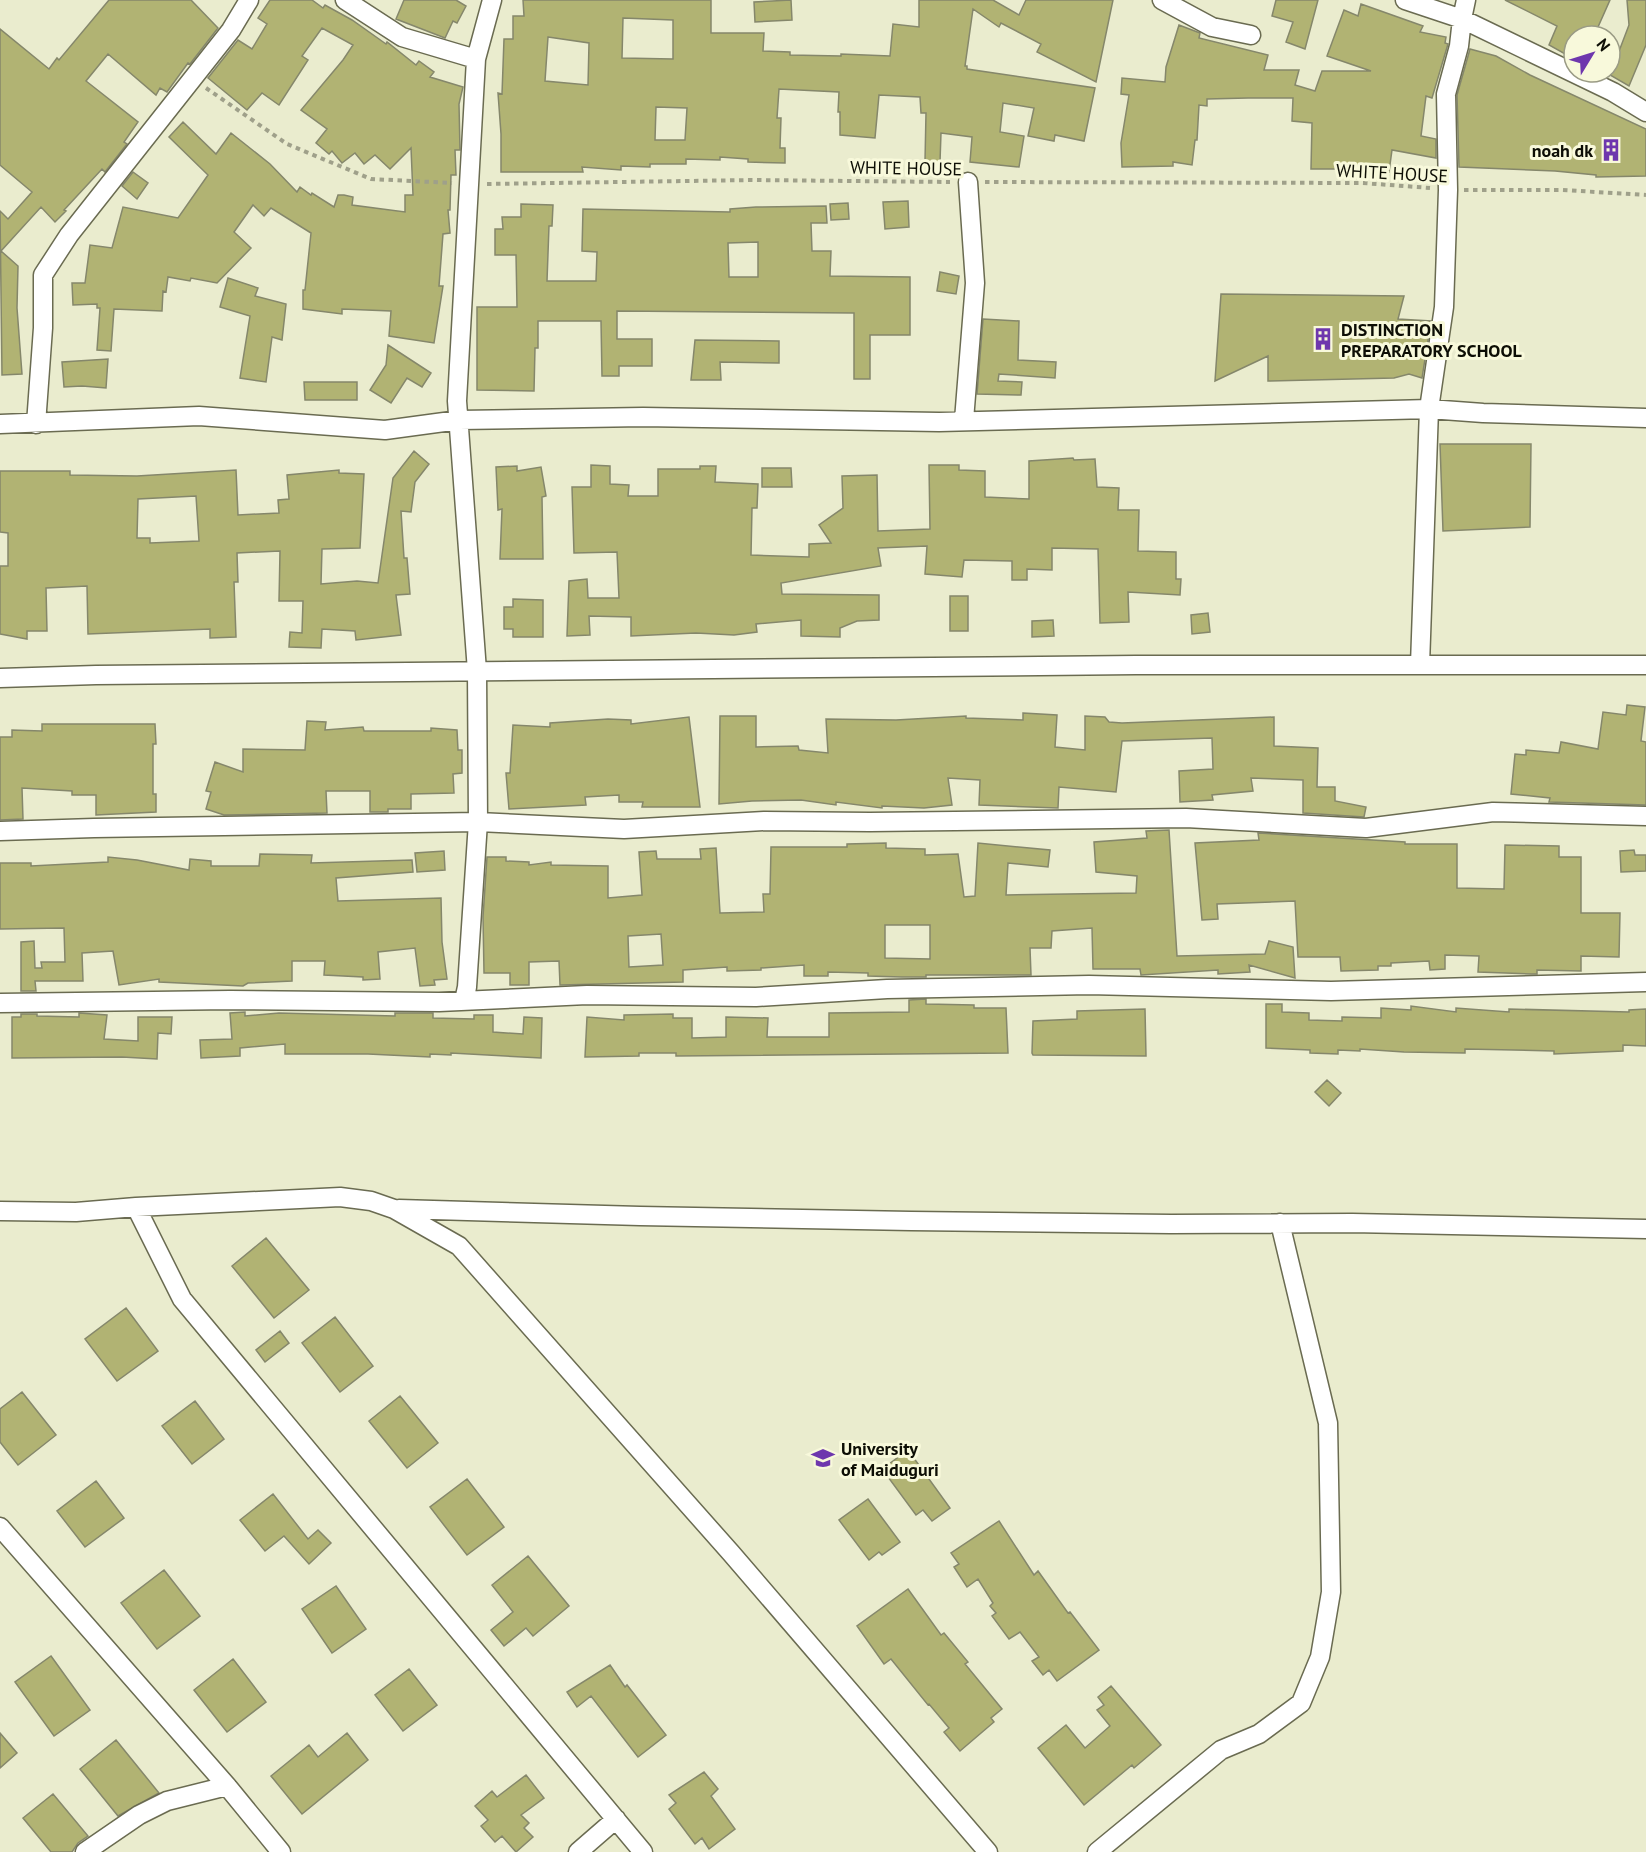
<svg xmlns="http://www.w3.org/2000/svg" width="1646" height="1852" viewBox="0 0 1646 1852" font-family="'PT Sans',sans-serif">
	<rect width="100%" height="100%" fill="#eaecce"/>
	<path fill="#b1b373" stroke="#85876b" stroke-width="1.5" fill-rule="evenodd" d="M109,0H191L218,28L190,64L188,63L167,92L160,88L156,95L108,54L86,81L138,122L124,142L127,144L105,172L102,169L64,210L66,211L55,222L41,207L1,251L18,266L17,308L22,374L2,375L0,211L8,219L32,192L0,165V29L49,69L57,58L59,60Z
		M270,0H312L323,8L325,5L352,20L386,44L387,42L416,65L419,61L434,72L430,77L463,87L459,104L460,150H455L456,175H451L450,210H448L450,233L443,234L439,286H443L434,343L389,336L391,311L342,309V314L303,309V290H305L311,233L271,208L264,216L253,205L234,232L251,248L217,283L191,278L190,281L168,277L166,292L163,291L162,311L114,309L111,351L97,350L100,308H97V304L73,305L72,283H85L90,245L112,248L123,207L178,218L208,175L169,137L183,122L216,154L231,133L270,164L297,192L300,187L311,195L312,193L334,207L338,195H344L353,197L352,205L405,212V195H413L411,148L390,169L375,155L364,164L355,153L342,163L332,151L329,154L316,143L327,129L301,110L343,60L353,45L322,28L302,56L308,60L279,105L262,93L247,110L208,78L238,40L252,49L267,24L258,18Z
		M404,0H456L466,6L457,23L453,21L445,38L396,19Z
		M523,0H711V33H764L763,51L790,52V55L841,56V54L890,56L893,24L919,27V0H993L1019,15L1026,0H1113L1096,82L1037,52L1041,44L1001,23L999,27L973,9L965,66H967V69L1095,88L1084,141L1055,135L1054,141L1028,136L1034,108L1003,103L1000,132L1024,136L1019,167L970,162L972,137L941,133L940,162L925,161L926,113H921L920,97L879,95L875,138L840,135V112H838L839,92L779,89L777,118H781L780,148H785V163L748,162V159L720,157V160L686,159V164H650V167L621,166V170L582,167L583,172H501V134L498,93L502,94L504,39H513V16H524ZM623,18L673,20V59L622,58ZM548,37L589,43L588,85L545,81ZM656,107L687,108L685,140H655Z
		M791,0L792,20L755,22L754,2Z
		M1276,0H1318L1305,49L1286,42L1293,22L1272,16Z
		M1505,0H1610L1594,36H1574V59L1549,45L1557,26Z
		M1627,0H1646V45L1629,86L1610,75L1629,25Z
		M1361,4L1423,26L1420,32L1446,37L1445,43L1448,44L1432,98L1426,96L1421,136L1436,139V158L1392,150L1389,172L1378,169H1311L1312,123L1292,121L1293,98H1248L1207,99V106L1199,105L1197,140H1195L1192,165L1173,162V166L1122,167L1121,143L1129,95L1121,94L1122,78L1165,82L1166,67L1179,25L1200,33L1199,38L1268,55L1264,70H1299L1295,85L1315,91L1322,71H1371L1327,56L1344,10L1358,16Z
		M1470,49L1496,56L1530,75L1646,129V176L1596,177V175L1555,171L1459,167L1457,95Z
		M133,172L148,183L137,199L122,186Z
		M908,201L909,227L885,229L883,202Z
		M848,203L849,219L831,220L830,204Z
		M521,204L553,205L552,226H549L547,281H596L597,252L582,251L583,209L730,212V209L756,207L826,206L827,223H811L812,251H831L830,276L910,277V335H870V379H854V313L617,311V339H652V366H619V376H602L601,321H538V348H535L534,391L477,390V307H517L516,255H495V229H503L502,217H521ZM758,242V277H729L728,243Z
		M940,272L959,276L956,294L937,291Z
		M228,278L258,288L255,296L286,304L282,340L272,337L266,382L240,378L250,316L220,307Z
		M1221,294L1404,296L1398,319L1431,321L1422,378L1409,374L1394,378L1268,381V356L1215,381Z
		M983,319L1019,321L1018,360L1056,362L1055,378L999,374L998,381L1022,382L1021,395L977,394Z
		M695,340L779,341V363L720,362L721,380H691Z
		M388,345L431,373L422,387L407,378L391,403L370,390L386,365Z
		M108,359L106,388L82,386L64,387L62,362Z
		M304,382H357V400H305Z
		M1440,444H1531L1530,527L1443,531Z
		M414,451L429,464L415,482L411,512L401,511L404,558H407L410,594L396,595L401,635L356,640L355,631L322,629L321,648L289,647L290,632L302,633L303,601H279L280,551L237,553L238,582H234L236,637L210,638V629L88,634L87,586L46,588L47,631H27V639L0,634V566H8V533L0,532V471H70V475L137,476L236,470L238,515L279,513L278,500L289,499L287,475L339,470V473L364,474L360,548L322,549L321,584L357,581L378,583L393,478ZM196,496L199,541L150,543V538H137L138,499Z
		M1073,458L1074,460L1095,459L1097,487L1119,488L1118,510H1139L1138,551L1176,552V579H1181L1180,595L1128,592L1129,622L1100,623L1098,549L1052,548V570L1027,569V580H1012V561L964,560L962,577L925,574L927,546L878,548L881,566L781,583L782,594L879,595V620L857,621L840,628V637L801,636V620L756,624L757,632L734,635L696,633L631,636V617L589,616L590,635L567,636L569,581L587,579L588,598H619L617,552L574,553L572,487H591V465L610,466V484L629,485L628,496H658V469H700V466H716L715,482L758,484L757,508H752L751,555L809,557V544L831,543L819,525L843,508L842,476L877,475L878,531L930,529L929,465H959V470L985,471V497L1029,499V461Z
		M517,466V471L541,467L546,496L542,497L543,559H500L502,509L498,510L496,467Z
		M762,468H791L792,487H762Z
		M950,596H968V631H950Z
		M513,599L543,600V637H513V629H504V607H513Z
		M1208,613L1210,632L1192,634L1191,615Z
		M1053,620L1054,636L1032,637V621Z
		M1627,705L1645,707L1641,741L1646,742V805L1549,802L1550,798L1511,794L1515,754L1526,755V750L1559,753L1561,742L1598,749L1603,712L1626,715Z
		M1023,713L1057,715L1055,747L1085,750V716L1105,717L1109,722L1122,723L1274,717V746L1318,748L1317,787H1335V801L1366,807L1364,817L1303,813V780L1251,778L1253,791L1212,795L1213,800L1180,802L1179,771L1213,769L1212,738L1122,741L1116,792L1059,787L1058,808L979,805L980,780L948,778L952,805L924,808L882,806V808L836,802V805L801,800L752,801L719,804L720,716H756V747L798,746L799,750L828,753L826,719L896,720L966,716V718L1023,720Z
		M689,717L700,807H642L643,802H619V795L585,797L586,805L509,809L506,773H510L513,725L550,727V723L608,719L631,720V724Z
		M307,721L326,722L325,730L363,727L364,731H431V728L457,730L458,750H462V773L453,774L454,793L411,794V809H388V812H370V791H326L327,813L224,815L206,809L211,792L206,791L215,762L243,772V749L305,750Z
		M42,724H155L156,744H153V794H156V812L96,815V795H72V791L22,788L23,819L0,820V737H12V730L42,731Z
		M1169,830L1177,956L1265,954L1269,941L1293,947L1295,978L1249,965L1250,972L1218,974V970L1141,975L1140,969H1093L1092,928L1052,931L1051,948H1030L1031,975H926V977H902L868,976V973L828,972V976H804V965L761,968V970L727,971V967L683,970V982L560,985L559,961L529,962V985H510V973H484L483,917L487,857H506V861L529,862V865L551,862V865L608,866V898L642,895L639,852L656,851L657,859H701L700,849L716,848L720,913L764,912L763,894H770L771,847H847V844L886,843V848L925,849V855L958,854L964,897L975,896L978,843L1050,850L1048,867L1008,863L1006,895L1136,893L1137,876L1096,872L1094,842L1147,838L1146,831ZM885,925H930V959L885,958ZM661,934L663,965L629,967L628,936Z
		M1258,833L1405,842V844H1457V888L1504,889L1505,845L1559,846V857H1581V913H1620L1619,957L1581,956V971L1537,970V974H1531L1478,972L1479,956L1445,955V969L1430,970L1429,961L1391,963V966H1378V970L1341,971L1340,957H1298L1295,901L1217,904L1218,919L1202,920L1195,843L1259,840Z
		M1634,850L1635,855H1646V871L1621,872L1620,851Z
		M444,851L445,870L417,872L415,853Z
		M260,854L312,855L311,863L412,860L413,872L336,878L338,901L441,898L442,942L447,979L434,980L435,985L420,986L415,948L378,952L380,979L363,980V977L324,975L325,961H292V981L248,983L243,986L159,982V979L119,985L113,951L82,953L83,981H35L36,991H21V942L34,941L35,968H42L41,962H65L64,928L0,929V863H31V866L108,862V857L137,860L189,870L190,859L211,861V866H259Z
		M926,999V1004L974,1005V1008H1006L1008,1053L676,1056V1053H639V1056L585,1057L587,1017L624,1020V1015L673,1014V1018H692V1038L726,1037V1017L768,1018L767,1037H829V1013L909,1012V1000Z
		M1266,1004H1282V1012L1309,1013V1020L1342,1021V1017L1381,1018V1008L1411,1010V1006L1456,1012V1008L1509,1012V1009L1629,1012V1010L1646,1009V1046L1623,1045V1051L1554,1054V1051L1465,1049V1053L1404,1052L1360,1049V1051L1338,1050V1054L1310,1053V1050L1266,1048Z
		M1145,1009L1146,1056L1033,1055L1032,1053L1033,1021L1077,1019V1011Z
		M245,1012V1016L279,1013L395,1016V1013H433V1018L474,1019V1015H493V1032L523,1034L524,1017L542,1018L541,1058L451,1053V1055L430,1054V1057L368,1054H285V1044L240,1048V1056L201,1058L200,1040L232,1039L230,1013Z
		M79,1013L107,1015L104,1039L138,1041V1017H172L171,1034L158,1033L157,1059L122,1057L12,1058V1017H21V1014H37V1016L79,1017Z
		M1327,1080L1341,1093L1329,1106L1315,1092Z
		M266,1238L309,1290L274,1318L232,1266Z
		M126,1308L158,1351L117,1381L85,1339Z
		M335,1317L373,1366L340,1392L302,1343Z
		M280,1331L289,1343L265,1362L256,1350Z
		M22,1392L56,1435L18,1465L0,1442V1409Z
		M400,1396L438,1443L407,1468L369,1421Z
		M195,1401L224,1439L192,1464L162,1426Z
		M908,1450L950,1508L932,1521L923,1510L916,1515L888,1477L891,1475L885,1467Z
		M467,1479L504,1527L467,1555L430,1507Z
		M96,1481L124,1518L85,1547L57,1511Z
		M273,1494L308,1539L318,1530L331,1543L309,1564L284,1536L265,1551L240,1520Z
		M868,1499L900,1542L882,1555L879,1552L869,1560L839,1520Z
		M999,1521L1034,1575L1038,1571L1068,1613L1070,1612L1099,1650L1057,1681L1049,1670L1043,1675L1032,1661L1039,1657L1020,1632L1009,1639L992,1616L996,1613L990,1606L993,1603L978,1579L967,1587L954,1567L959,1564L951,1553Z
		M528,1556L569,1606L533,1636L526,1628L504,1646L491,1630L513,1612L492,1585Z
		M164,1570L200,1616L157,1649L121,1603Z
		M336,1586L366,1629L332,1653L302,1609Z
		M908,1589L941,1635L944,1633L968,1662L965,1664L1002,1709L991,1718L994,1722L960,1751L944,1732L949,1728L929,1704L928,1705L891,1659L884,1664L857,1626Z
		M51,1656L90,1710L54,1736L15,1682Z
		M233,1659L266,1702L227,1732L194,1690Z
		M610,1665L625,1687L627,1685L666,1735L638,1757L591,1696L577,1707L567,1692Z
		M409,1669L437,1705L403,1731L375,1695Z
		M1111,1686L1161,1745L1134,1768L1132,1765L1084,1805L1038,1748L1066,1725L1085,1748L1110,1726L1097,1710L1104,1705L1098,1697Z
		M0,1733L17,1753L0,1768Z
		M347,1733L368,1760L302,1814L271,1776L309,1745L318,1757Z
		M116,1740L159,1793L118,1816L80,1769Z
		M704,1772L718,1789L711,1796L735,1829L709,1849L702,1838L695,1844L669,1809L676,1803L669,1795Z
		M526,1775L544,1798L521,1815L529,1823L524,1828L533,1837L516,1852L502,1836L495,1842L481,1826L488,1820L475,1806L492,1791L497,1797Z
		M53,1794L88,1836L78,1843L72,1852H51L23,1818Z"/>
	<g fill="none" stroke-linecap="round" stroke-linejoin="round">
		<g stroke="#6a6b51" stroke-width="21">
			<path id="street" d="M345,0L402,37L476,59
				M1162,0L1212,27L1251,35
				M1405,0L1462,19L1613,92L1646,112
				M964,420L975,283L968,182
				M0,424L199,416L385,430L459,420L643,417L939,422L1429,409L1483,413L1646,418
				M36,424L43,328V275L69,235L231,30L249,0
				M1420,665L1429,409L1444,307L1448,190L1446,94L1459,46L1462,19L1466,0
				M0,678L96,675L1136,665H1646
				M0,831L94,828L478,822L624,829L764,821L870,822L1186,818L1366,828L1493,812L1646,816
				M464,1001L467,987L478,822L477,671L457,401L476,59L492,0
				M0,1003L230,1000L439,1002L587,995L756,997L887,989L1089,985L1331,991L1646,982
				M136,1207L182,1299L643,1852
				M399,1209L640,1216L911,1221L1171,1224L1352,1223L1646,1229
				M0,1211L76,1212L136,1207L340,1197L371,1201L394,1209L459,1246L731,1553L988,1852
				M0,1527L227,1786L281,1852
				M85,1852L139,1815L167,1801L227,1786
				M578,1852L616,1819
				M1097,1852L1221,1750L1259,1734L1301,1703L1320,1657L1331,1592L1328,1423L1280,1223"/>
		</g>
		<path stroke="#9fa08a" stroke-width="4" stroke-dasharray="4.5 4.5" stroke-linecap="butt" d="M206,88L287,144L371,179L452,183
			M985,182L1363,183L1430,188
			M487,184L752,180L950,182
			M1464,190H1563L1646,195"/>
		<use href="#street" stroke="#fff" stroke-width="18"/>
	</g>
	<defs>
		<g id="building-bare" transform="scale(1.8)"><path d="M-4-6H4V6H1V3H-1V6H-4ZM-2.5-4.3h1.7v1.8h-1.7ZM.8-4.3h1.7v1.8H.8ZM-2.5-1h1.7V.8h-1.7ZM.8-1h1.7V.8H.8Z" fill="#6e37ad" stroke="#f8f9db" stroke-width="2.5" paint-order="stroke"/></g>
		<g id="university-bare" transform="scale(1.8)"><path d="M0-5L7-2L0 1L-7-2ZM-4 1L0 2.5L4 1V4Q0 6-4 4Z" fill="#6e37ad" stroke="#f8f9db" stroke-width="2.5" paint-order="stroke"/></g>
	</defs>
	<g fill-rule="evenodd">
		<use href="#building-bare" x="1611" y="150"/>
		<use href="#building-bare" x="1323" y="339"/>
		<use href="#university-bare" x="823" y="1458"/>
	</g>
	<g text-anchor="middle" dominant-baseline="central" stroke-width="6" stroke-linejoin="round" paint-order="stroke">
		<g font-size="18" font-weight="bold" fill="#0d0e05" stroke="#f8f9db" text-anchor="start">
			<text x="1593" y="150" text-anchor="end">noah dk</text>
			<text x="1341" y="329">DISTINCTION<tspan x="1341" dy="21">PREPARATORY SCHOOL</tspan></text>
			<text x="841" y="1448">University<tspan x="841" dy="21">of Maiduguri</tspan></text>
		</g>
		<g font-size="18" fill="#0d0e05" stroke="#f8f9db">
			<text transform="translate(906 168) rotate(1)">WHITE HOUSE</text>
			<text transform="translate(1392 173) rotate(3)">WHITE HOUSE</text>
		</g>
	</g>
	<g transform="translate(1592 54) rotate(52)"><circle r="28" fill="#f8f9db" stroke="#9a9b85" stroke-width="1.5"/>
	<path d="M0-4.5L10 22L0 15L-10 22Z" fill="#6e37ad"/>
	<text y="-9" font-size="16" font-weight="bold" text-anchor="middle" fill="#0d0e05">N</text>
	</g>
</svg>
